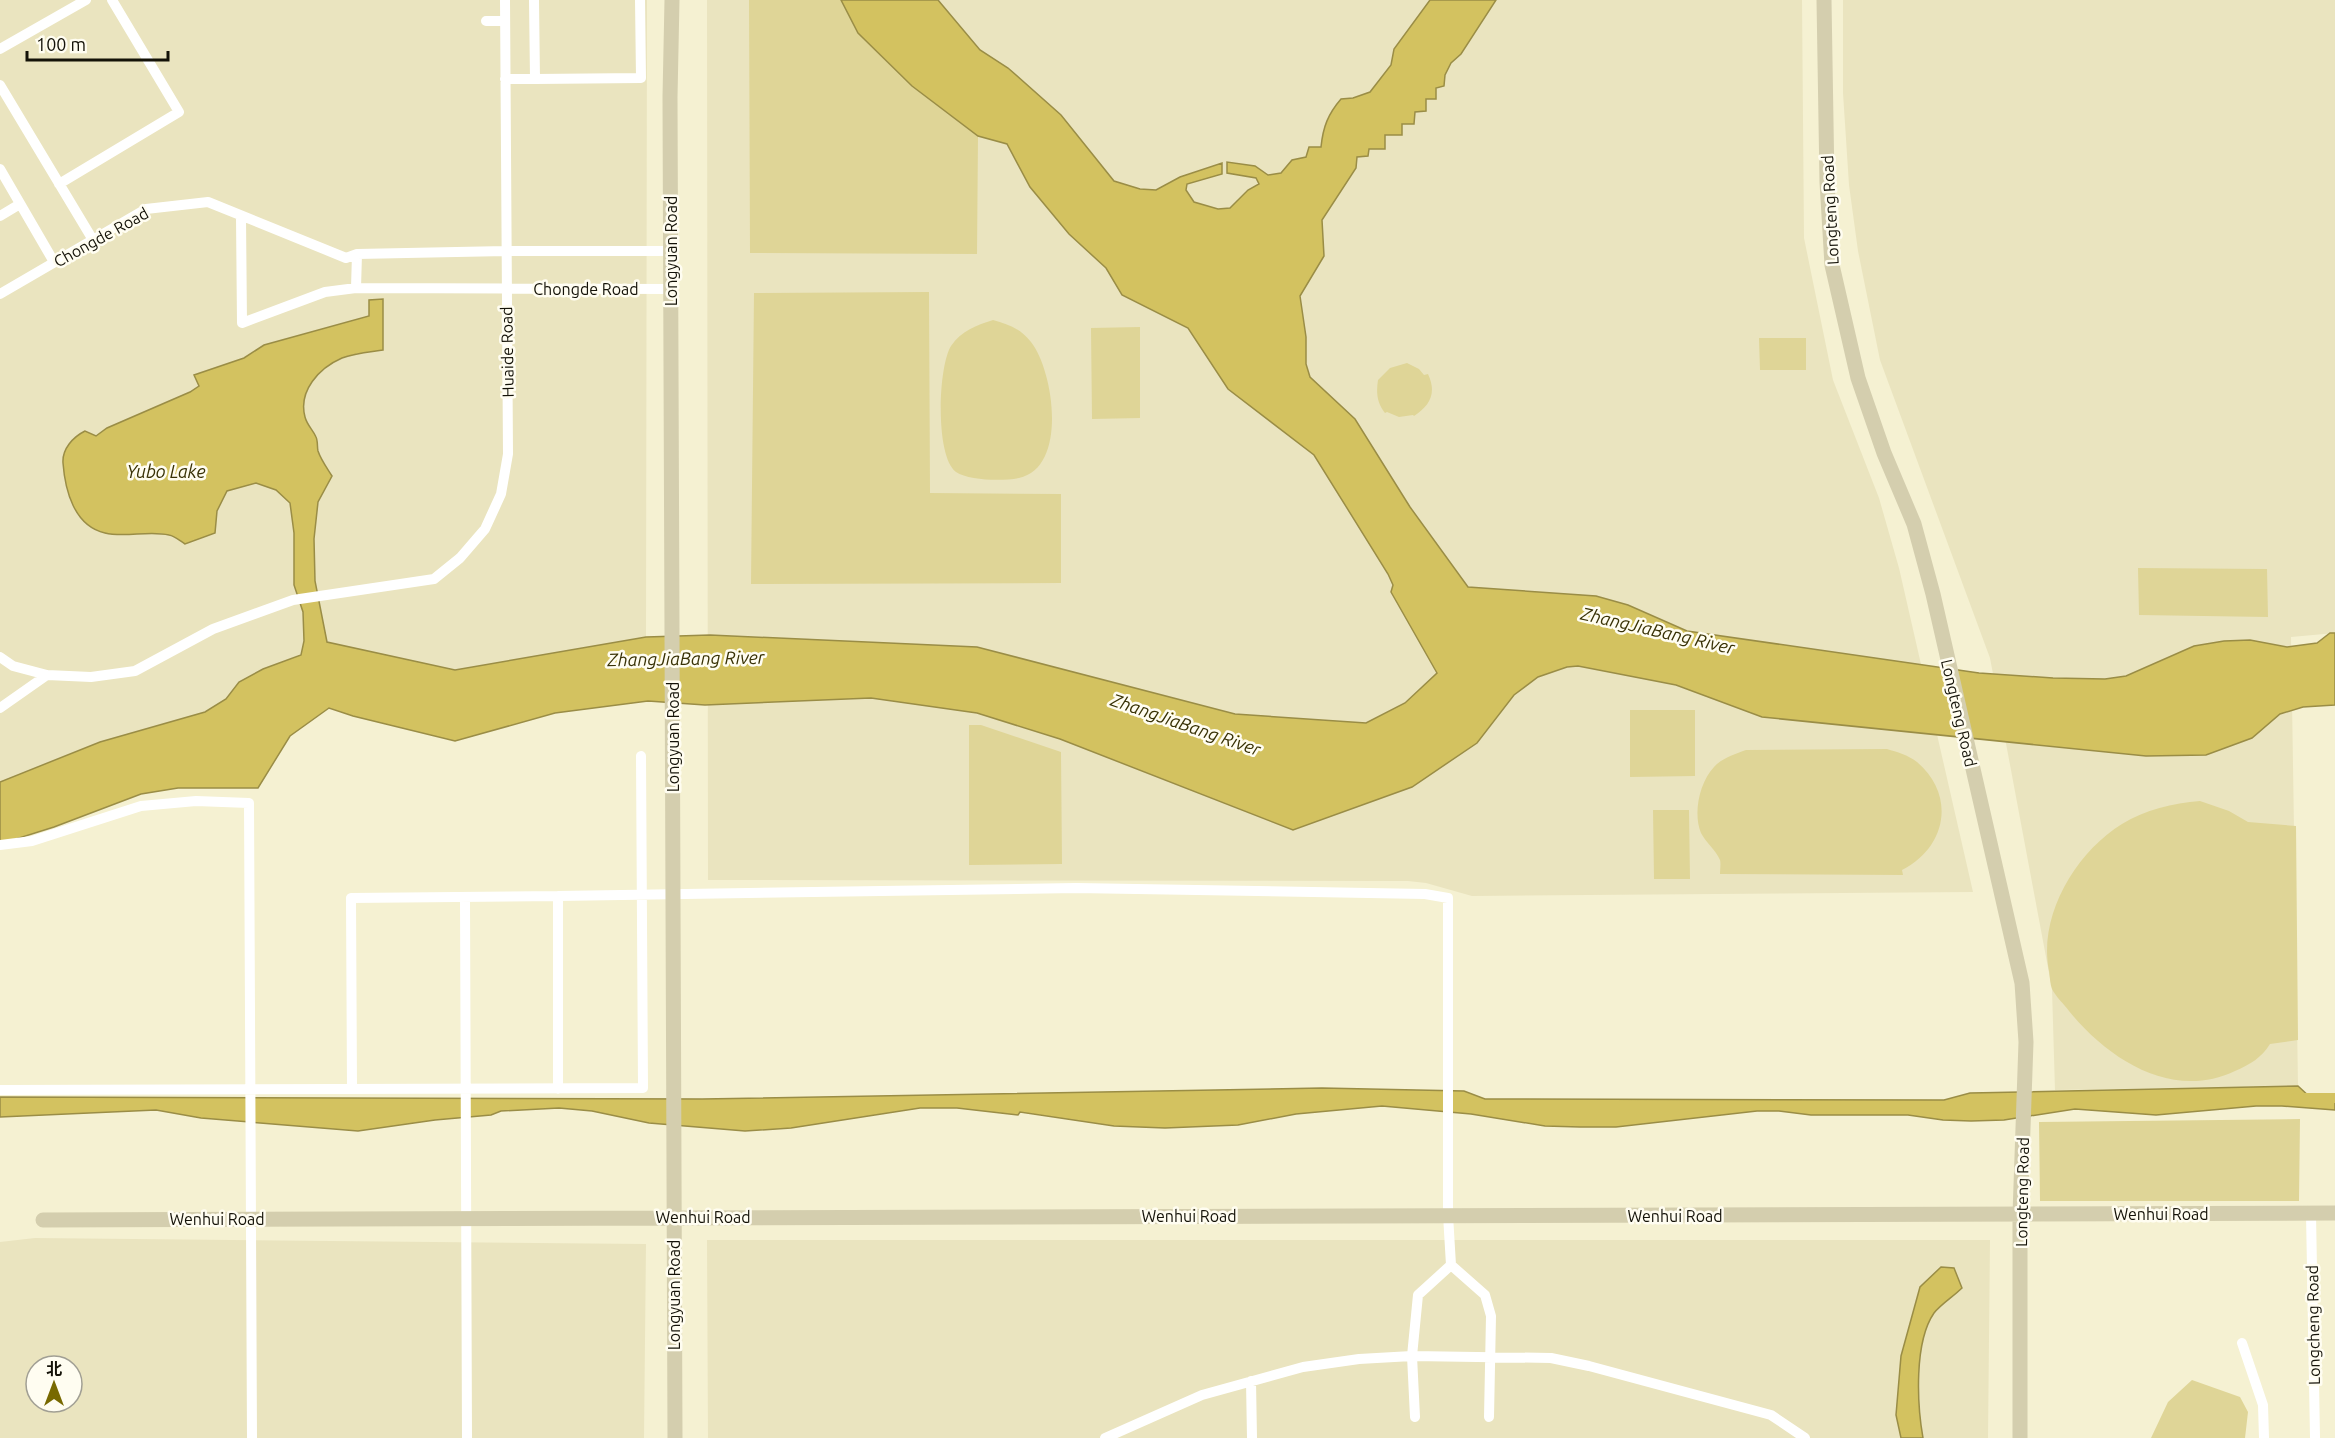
<svg xmlns="http://www.w3.org/2000/svg" width="2335" height="1438" viewBox="0 0 2335 1438" font-family="Ubuntu,'Noto Sans SC',sans-serif">
	<rect width="100%" height="100%" fill="#f5f1d2"/>
	<path fill="#eae4bf" fill-rule="evenodd" d="M0,0H647L646,637L455,670L327,642L239,682L226,699L205,712L100,742L0,782Z
		M707,0H1802L1804,238L1833,380L1879,498L1899,568L1973,892L1472,896L1426,883L1408,881L708,880Z
		M1843,0H2335V633L2291,637L2298,1086L2055,1090L2052,989L1990,658L1880,360L1858,251L1849,185L1843,93Z
		M35,1238L646,1244L644,1438H0V1242ZM36,1366H72V1402H36Z
		M707,1240H1990L1988,1438H708Z"/>
	<path fill="#dfd597" d="M749,0H841L858,33L885,60L912,86L978,136L977,254L750,253Z
		M929,292L930,493L1061,494V583L751,584L754,293Z
		M993,320C1008,324 1021,329 1031,342C1054,371 1068,468 1019,478C1005,481 969,481 956,472C935,457 938,367 951,346C961,331 977,325 993,320Z
		M1140,327V418L1092,419L1091,328Z
		M1759,338H1806V370H1760Z
		M1407,363L1419,369L1424,375L1428,374C1437,393 1430,406 1414,416L1413,415L1399,417L1387,412L1385,413C1377,403 1376,393 1378,380L1390,368Z
		M2138,568L2267,569L2268,617L2139,615Z
		M1630,710H1695V776L1630,777Z
		M969,725H981L1061,752L1062,864L969,865Z
		M1887,749C1897,752 1908,755 1917,762C1956,795 1947,847 1902,870L1903,875L1720,874C1720,870 1721,863 1720,860C1716,850 1706,843 1701,833C1693,814 1699,783 1714,767C1722,758 1735,754 1746,750Z
		M2200,801L2229,811L2248,822L2296,826L2298,1040L2270,1044C2261,1058 2251,1064 2235,1071C2172,1101 2108,1059 2069,1011C2064,1004 2056,997 2052,989C2050,984 2050,977 2049,971C2038,916 2075,853 2122,824C2145,810 2173,803 2200,801Z
		M1653,810H1689L1690,879H1654Z
		M2300,1119L2299,1201H2040L2039,1122Z
		M2192,1380L2240,1397L2248,1412L2245,1438H2151L2168,1402Z"/>
	<path fill="#d3c260" stroke="#9a8d46" stroke-width="1.5" d="M841,0H938L980,50L1008,68L1061,115L1114,181L1140,189L1156,190L1180,177L1222,163V174L1187,184L1186,190L1194,202L1218,209L1230,208L1248,190L1259,184L1256,178L1227,173V162L1255,166L1268,175L1281,173L1292,160L1306,157L1309,147H1321C1323,127 1328,114 1341,99L1353,98L1370,92L1391,65L1394,49L1430,0H1496L1461,54L1451,63L1445,75L1444,86L1436,88V99H1426V111L1415,112L1414,124H1402V135H1385V149H1369L1368,156L1357,157L1356,168L1322,220L1324,256L1300,296L1306,337V364L1310,377L1355,419L1410,507L1468,587L1596,596L1628,605L1687,631L1979,673L2053,678L2105,679L2126,676L2194,646L2224,641L2250,640L2287,647L2317,643L2330,633H2335V705L2303,707L2280,714L2252,738L2206,755L2146,756L1762,717L1676,685L1578,666L1567,667L1538,677L1514,695L1477,743L1412,787L1293,830L1060,739L977,713L871,698L705,705L648,701L555,713L455,741L353,716L329,708L290,736L258,788H178L141,794L54,827L0,844V782L100,742L205,712L226,699L239,682L263,669L301,655L304,641L303,612L294,585V533L290,503L276,490L256,483L227,491L217,511L215,533L185,544C180,541 175,536 169,535C149,530 125,538 105,533C74,526 65,490 63,463C62,449 73,437 85,431L96,436L107,428L190,392L199,386L194,375L244,358L264,345L369,316V300L383,299V350C369,352 354,353 342,358C319,368 298,391 305,417C307,425 313,430 316,437C318,441 317,447 318,451C321,460 327,468 332,476L318,502L314,539L315,581L327,642L455,670L646,637L710,635L977,647L1235,714L1366,723L1405,703L1437,673L1391,592L1393,585L1388,574L1314,455L1228,389L1188,328L1122,295L1106,268L1069,234L1030,187L1007,144L978,136L912,86L858,33Z
		M2298,1086L2311,1098H2335V1110L2282,1106H2256L2156,1115L2075,1109L2004,1120L1971,1121L1943,1120L1908,1115H1811L1779,1111H1757L1616,1127H1580L1545,1126L1471,1114L1382,1106L1296,1114L1238,1125L1165,1128L1114,1126L1020,1112L1018,1115L957,1108H920L791,1128L745,1131L649,1123L592,1111L559,1108L501,1111L491,1115L435,1120L358,1131L201,1118L156,1110L0,1117V1097L702,1099L1322,1088L1464,1091L1485,1099L1944,1100L1970,1093Z
		M1941,1267L1954,1268L1962,1288C1954,1296 1941,1304 1934,1313C1914,1342 1917,1404 1923,1438H1901L1896,1415L1901,1356L1920,1287Z"/>
	<g fill="none" stroke-linecap="round" stroke-linejoin="round">
		<path stroke="#d3c260" stroke-width="10" d="M2296,1098H2335"/>
		<path stroke="#fff" stroke-width="10" d="M486,21H505
			M0,49L86,0
			M505,79H535L534,0
			M535,79L641,78L640,0
			M0,85L93,240
			M0,169L54,262
			M59,184L179,112L112,0
			M0,216L20,204
			M241,217L242,323L325,292L356,288L671,289
			M356,288L357,254
			M0,294L146,209L208,202L346,258L357,254L506,251H671
			M0,657L13,666L47,675L91,677L135,671L213,629L293,600L434,579L460,558L485,529L501,494L508,454L505,0
			M0,708L47,675
			M0,845L32,841L141,806L196,801L249,803L252,1438
			M465,897L467,1438
			M352,1089L351,898L558,896
			M558,1089V896L1076,888L1425,894L1448,898V1215L1451,1265L1485,1295L1491,1316L1489,1417
			M0,1090L643,1088L641,756
			M2311,1213L2315,1438
			M2242,1343L2263,1405L2264,1438
			M1251,1381L1252,1438
			M1415,1417L1412,1356L1418,1295L1451,1265
			M1105,1438L1202,1395L1303,1367L1359,1359L1412,1356L1551,1358L1589,1366L1771,1415L1805,1438"/>
		<path stroke="#d4ceae" stroke-width="15" d="M672,0L670,97L675,1438
			M1824,0L1827,182L1832,265L1858,378L1884,453L1914,524L1933,594L2022,983L2026,1042L2020,1214V1438
			M43,1220L2335,1213"/>
	</g>
	<g text-anchor="middle" dominant-baseline="central" stroke-width="5" stroke-linejoin="round" paint-order="stroke">
		<g font-size="16" fill="#141208" stroke="#fffdf1">
			<text transform="translate(1830 210) rotate(-93)">Longteng Road</text>
			<text transform="translate(101 237) rotate(-29)">Chongde Road</text>
			<text transform="translate(671 251) rotate(-90)">Longyuan Road</text>
			<text x="586" y="289">Chongde Road</text>
			<text transform="translate(507 352) rotate(-91)">Huaide Road</text>
			<text transform="translate(1959 713) rotate(77)">Longteng Road</text>
			<text transform="translate(673 737) rotate(-90)">Longyuan Road</text>
			<text transform="translate(2022 1192) rotate(-89)">Longteng Road</text>
			<text x="2161" y="1214">Wenhui Road</text>
			<text x="1189" y="1216">Wenhui Road</text>
			<text x="1675" y="1216">Wenhui Road</text>
			<text x="703" y="1217">Wenhui Road</text>
			<text x="217" y="1219">Wenhui Road</text>
			<text transform="translate(674 1295) rotate(-90)">Longyuan Road</text>
			<text transform="translate(2313 1325) rotate(-91)">Longcheng Road</text>
		</g>
		<g font-size="18" font-style="italic" fill="#393206" stroke="#fffdf1">
			<text x="166" y="471">Yubo Lake</text>
			<text transform="translate(1658 630) rotate(13)">ZhangJiaBang River</text>
			<text transform="translate(686 658) rotate(-1)">ZhangJiaBang River</text>
			<text transform="translate(1186 724) rotate(19)">ZhangJiaBang River</text>
		</g>
	</g>
	<g transform="translate(54 1384)"><circle r="28" fill="#fffdf1" stroke="#a19f94" stroke-width="1.5"/>
	<path d="M0-4.5L10 22L0 15L-10 22Z" fill="#786900"/>
	<text y="-9" font-size="16" font-weight="bold" text-anchor="middle" fill="#141208">北</text>
	</g>
	<path d="M27 51v9h141v-9" fill="none" stroke="#141208" stroke-width="3"/>
	<text x="36" y="51" font-size="18" fill="#141208" stroke="#fffdf1" stroke-width="4.5" paint-order="stroke">100 m</text>
</svg>
